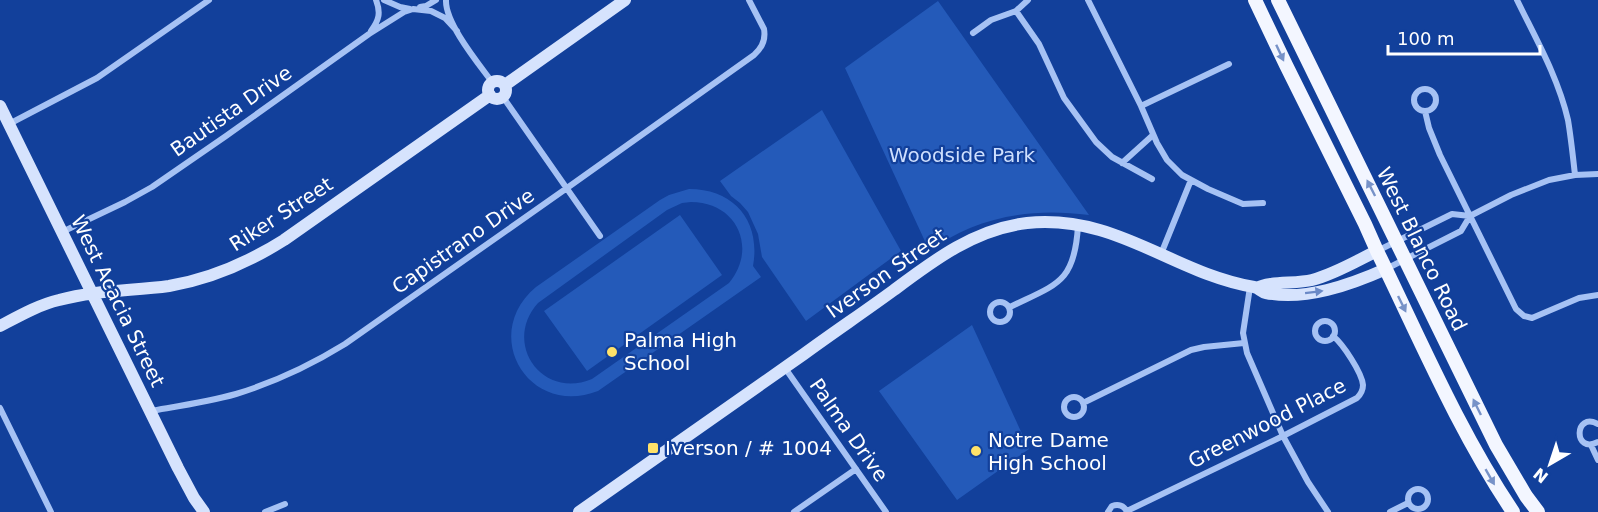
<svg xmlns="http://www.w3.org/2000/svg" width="1598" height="512" viewBox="0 0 1598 512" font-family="'DejaVu Sans',sans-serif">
	<rect width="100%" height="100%" fill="#12409b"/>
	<path fill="#245ab9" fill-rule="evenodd" d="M938,1L1089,215C1048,210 1009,212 970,228C956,234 942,242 929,250L845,68Z
		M822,110L901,251L806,321L762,257L758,234L748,212L740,203L731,196L720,181Z
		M689,189C735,189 761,222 753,266L761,277L598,391C529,418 479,335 536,287L660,200L669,195ZM691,202C737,202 758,248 729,283L592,379C542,400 502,343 538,303L667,210L682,203Z
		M680,215L722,275L587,371L544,311Z
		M972,325L1029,449L957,500L879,391Z"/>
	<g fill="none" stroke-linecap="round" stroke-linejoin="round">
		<path stroke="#a6c2f4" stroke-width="6" d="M384,0L400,7L410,9
			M446,0C445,23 478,63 492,82
			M1088,0L1141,106L1157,143L1167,160L1182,175L1208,189L1243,204L1263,203
			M1517,0C1536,39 1558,77 1568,120C1571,138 1573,157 1575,175
			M420,7L426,6L436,0
			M1016,11L1039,44L1064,98L1096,142L1112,157L1152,179
			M371,31C379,20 381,13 376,0
			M973,33L991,20L1016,11L1028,0
			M1414 100a11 11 0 1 1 22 0a11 11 0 1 1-22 0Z
			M503,97L600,236
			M1141,106L1229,64
			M1425,111L1429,128L1440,155L1516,309L1524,316L1532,318L1579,298L1598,295
			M9,124L97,78L209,0
			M1122,163L1153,135
			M62,232L125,202L152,187L226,136L369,34L404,12L413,9L431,11L445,18L457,31
			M1377,251L1452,214L1470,216
			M1161,254L1191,180
			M1386,269L1461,231L1470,216L1511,195L1549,180L1575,175L1598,174
			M1250,287L1243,333L1247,353L1283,436L1308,482L1328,512
			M990 312a10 10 0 1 1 20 0a10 10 0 1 1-20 0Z
			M1010,307C1057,284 1075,283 1078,225
			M1315 331a10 10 0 1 1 20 0a10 10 0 1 1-20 0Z
			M785,368L886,512
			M1064 407a10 10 0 1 1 20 0a10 10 0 1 1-20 0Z
			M1083,403L1191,350L1204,347L1244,343
			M0,408L51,512
			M150,411C179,406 208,402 236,394C275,382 311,365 345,344L567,188L754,55C762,48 766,40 764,29L749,0
			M1598,424C1574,411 1573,455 1598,442
			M1591,445L1598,460
			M1408 499a10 10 0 1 1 20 0a10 10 0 1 1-20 0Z
			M1127,511L1283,436L1357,398C1361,394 1363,391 1363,385C1362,373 1343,344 1333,336
			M265,512L285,504
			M794,512L856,469
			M1108,512L1112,506C1118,504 1124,505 1127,512
			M1390,512L1408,503"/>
		<path stroke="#d6e3fd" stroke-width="12" d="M488 90a9 9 0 1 1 18 0a9 9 0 1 1-18 0Z
			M505,85L625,0
			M0,106L178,468L194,498L204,512
			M1257,288C1269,281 1296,284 1312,280C1335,274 1356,261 1377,251
			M0,326C19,316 38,305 59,300C95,290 133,291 169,286C211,279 249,262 284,240L490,95
			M579,512C654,459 729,407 804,354C834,332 864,312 894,290C934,260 975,229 1027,223C1117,214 1172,273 1254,287C1259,288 1261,292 1266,293C1305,301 1350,285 1386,269"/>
		<path stroke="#f3f6ff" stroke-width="14" d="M1255,0L1286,65L1365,224L1377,251C1420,339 1458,430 1513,512
			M1278,0L1496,445L1526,496L1538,512"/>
	</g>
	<defs><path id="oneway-solid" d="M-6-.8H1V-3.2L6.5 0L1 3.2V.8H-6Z" transform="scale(1.5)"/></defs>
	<g fill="#7792c8">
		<use href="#oneway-solid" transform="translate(1280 53) rotate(65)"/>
		<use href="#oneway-solid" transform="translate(1371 188) rotate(-117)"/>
		<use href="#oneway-solid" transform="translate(1402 304) rotate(64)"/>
		<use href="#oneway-solid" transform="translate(1477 407) rotate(-116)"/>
		<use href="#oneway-solid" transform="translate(1490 477) rotate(60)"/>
	</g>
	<use fill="#6a89c7" href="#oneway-solid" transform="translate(1314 292) rotate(-7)"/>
	<g fill="#ffe269" stroke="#12409b" stroke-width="2">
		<circle cx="612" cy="352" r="6"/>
		<rect x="647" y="442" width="12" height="12" rx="3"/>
		<circle cx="976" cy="451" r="6"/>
	</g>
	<g text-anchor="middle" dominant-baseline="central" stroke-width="4.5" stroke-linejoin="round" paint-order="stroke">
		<g font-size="20" fill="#fff" stroke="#12409b">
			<text transform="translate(231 111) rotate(-35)">Bautista Drive</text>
			<text transform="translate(281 214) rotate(-33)">Riker Street</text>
			<text transform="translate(463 241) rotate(-35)">Capistrano Drive</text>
			<text transform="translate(1422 249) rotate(64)">West Blanco Road</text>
			<text transform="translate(886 273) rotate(-35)">Iverson Street</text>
			<text transform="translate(118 301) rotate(64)">West Acacia Street</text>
			<text transform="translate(1267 423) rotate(-27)">Greenwood Place</text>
			<text transform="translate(849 430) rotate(55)">Palma Drive</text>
		</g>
		<g font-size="20" fill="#cedffe" stroke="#12409b">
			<text x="962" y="155">Woodside Park</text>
		</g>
		<g font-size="20" fill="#fff" stroke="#12409b" text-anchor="start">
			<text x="624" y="340">Palma High<tspan x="624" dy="23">School</tspan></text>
			<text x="988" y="440">Notre Dame<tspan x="988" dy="23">High School</tspan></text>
			<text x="665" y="448">Iverson / # 1004</text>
		</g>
	</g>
	<g transform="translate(1550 464) rotate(219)" stroke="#12409b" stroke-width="4.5" paint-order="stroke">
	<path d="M0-4.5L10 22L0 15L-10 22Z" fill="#ffffff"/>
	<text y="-9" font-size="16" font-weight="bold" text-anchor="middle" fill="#ffffff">N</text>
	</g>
	<path d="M1388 45v9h152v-9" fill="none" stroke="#ffffff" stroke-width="3"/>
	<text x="1397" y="45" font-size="18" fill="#ffffff" stroke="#12409b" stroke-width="4.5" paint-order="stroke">100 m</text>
</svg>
